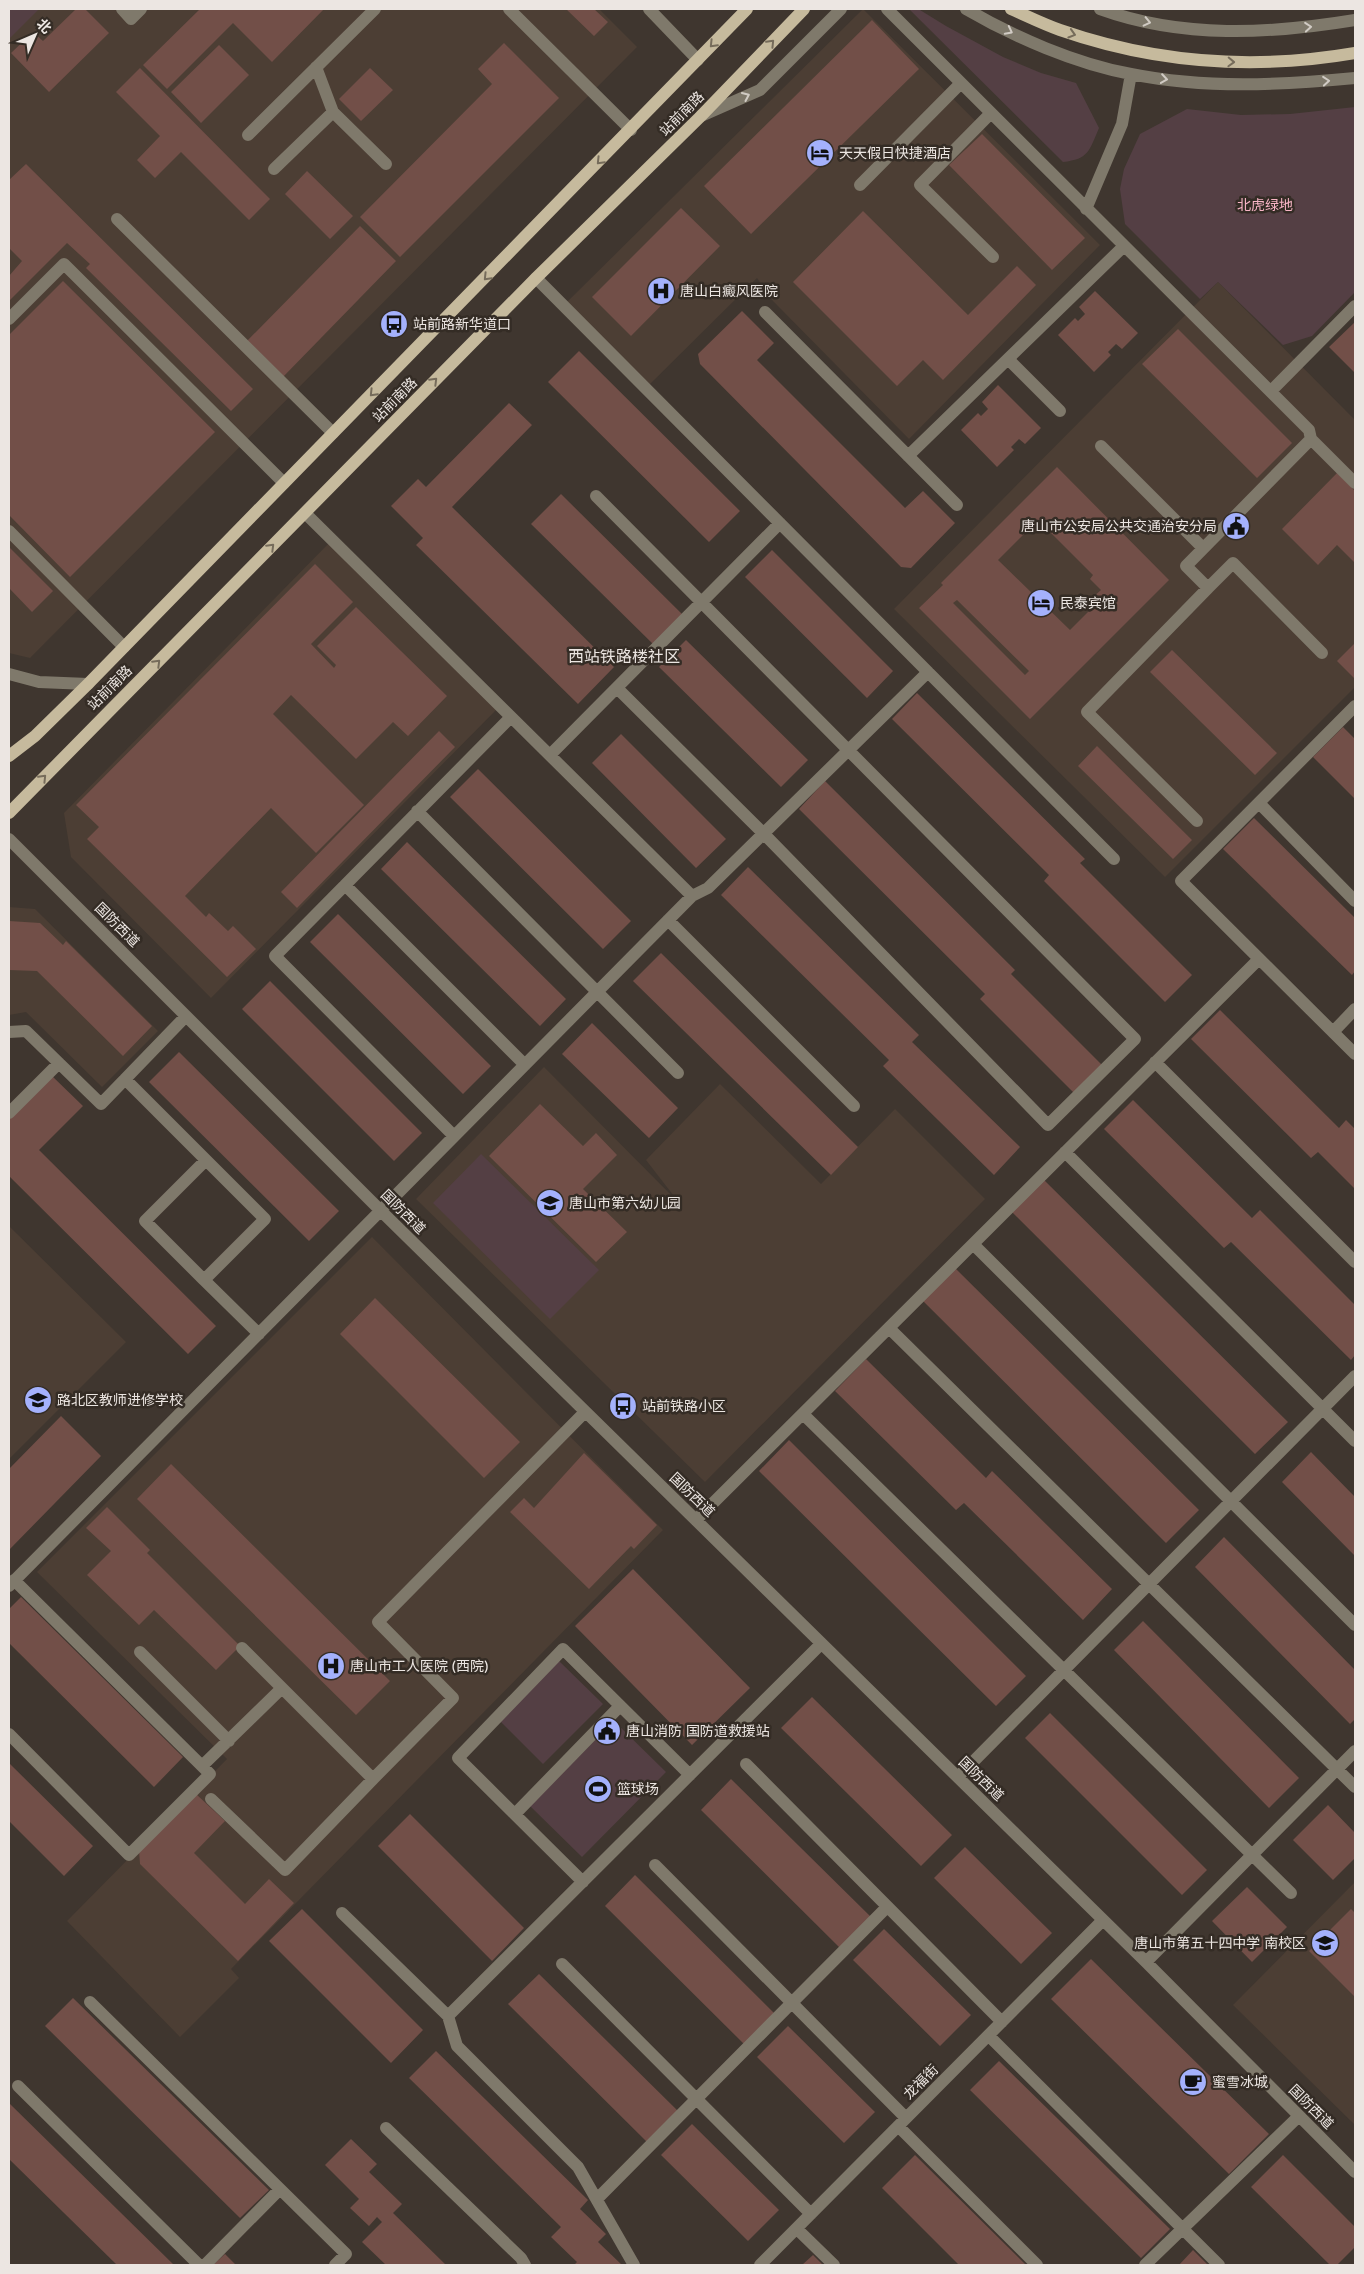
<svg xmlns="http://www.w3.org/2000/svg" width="1364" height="2274" viewBox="0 0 1364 2274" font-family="'Varela Round','Noto Sans SC',sans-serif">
	<rect width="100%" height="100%" fill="#3f362f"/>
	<path fill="#4c3e34" d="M9,9H599L637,47L30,658L9,653Z
		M863,9L1100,245L909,439L773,301L757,278L647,387L565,304Z
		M1218,282L1355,420V687L1165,877L894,609Z
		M332,540L500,706L211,998L71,857L64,813Z
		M9,907L35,909L158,1031L102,1087L26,1012L9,1015Z
		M544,1067L680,1204L646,1160L720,1084L821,1184L895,1109L985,1199L705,1482L416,1199Z
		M9,1226L126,1342L9,1459Z
		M372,1237L663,1530L231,1969L239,1978L180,2037L67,1921L227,1759L37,1572Z
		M1355,1882V2125L1233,2005Z"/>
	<path fill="#543f44" d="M9,9H39L9,39Z
		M909,9L920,10L946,26L1003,57L1041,73L1076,83L1099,128C1089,151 1089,159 1063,162Z
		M1355,107V292L1312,336L1283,345L1218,282L1200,299L1125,224L1120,189L1124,169L1140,134L1187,109L1241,115L1290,114Z
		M481,1154L599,1270L550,1319L433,1203Z
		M559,1661L603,1704L543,1764L500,1721Z
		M614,1721L666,1772L582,1857L530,1806Z"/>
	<path fill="#724f48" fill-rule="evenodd" d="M76,9H85L109,33L49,92L11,53L33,32L43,41Z
		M200,9H324L272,62L233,23L167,89L143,65Z
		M566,9H594L608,22L594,36Z
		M872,20L919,69L751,234L704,186Z
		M504,43L559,98L400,257L360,217L492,84L478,69Z
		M219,45L249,75L201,123L171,92Z
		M140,68L270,199L249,220L181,152L155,178L137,160L160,136L116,92Z
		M370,68L393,90L361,121L339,99Z
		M982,134L1085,238L1052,270L949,165Z
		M26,164L253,389L231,411L86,268L90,264L67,243L9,301V276L22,261L9,248V180Z
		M307,171L353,216L330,239L285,194Z
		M681,208L720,246L631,336L592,297Z
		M863,211L968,315L1017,266L1036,285L943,380L923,360L897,386L793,282Z
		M360,226L396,261L283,377L247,341Z
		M63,281L215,432L70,577L9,515V335Z
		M1095,291L1138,333L1122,349L1116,344L1108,352L1111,355L1094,372L1058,335L1075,318L1078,321L1085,314L1079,307Z
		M742,311L774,343L757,360L905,508L923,491L955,523L911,568L901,567L700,364L698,354Z
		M1355,322V373L1329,347Z
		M1178,329L1292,443L1257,478L1142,364Z
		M579,351L740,511L709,542L548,382Z
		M998,385L1041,428L1025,444L1019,439L1011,447L1014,450L997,467L961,430L978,413L981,416L988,409L982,402Z
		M509,403L532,425L452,507L614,667L578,704L416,545L423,538L391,506L418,479L426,487Z
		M1057,467L1169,580L1030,719L919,608L943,585L941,583ZM1038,520L1093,575L1090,579L1101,590L1093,597L1098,602L1070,630L998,560ZM957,600L1029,671L1025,675L953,603Z
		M1337,473L1355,491V563L1337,545L1318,565L1282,529Z
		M561,494L683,615L654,645L531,524Z
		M9,547L53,591L32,612L9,588Z
		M772,550L893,671L867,698L745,577Z
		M315,564L353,602L311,644L334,668L336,665L317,646L356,607L447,696L408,736L393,722L356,759L291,695L273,714L364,805L316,853L271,808L185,896L206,917L209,913L228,931L233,926L256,949L227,977L87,839L99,827L76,805Z
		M686,640L808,760L781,787L659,667Z
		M1355,643V679L1337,661Z
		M1172,650L1277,753L1255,775L1150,672Z
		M917,693L1085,859L1080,863L1192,975L1165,1002L1044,881L1049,875L892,719Z
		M1343,727L1355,739V799L1313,757Z
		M439,731L455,747L297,908L281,892Z
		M621,734L726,839L696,868L592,763Z
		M1097,746L1192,840L1173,859L1078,766Z
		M478,769L631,921L603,949L450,797Z
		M825,781L1015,970L1011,974L1103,1066L1075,1094L980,999L985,994L799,809Z
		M1254,818L1355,918V971L1352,975L1223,849Z
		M407,842L566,999L540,1026L381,869Z
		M748,867L919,1035L912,1042L1020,1147L994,1175L883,1066L889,1060L721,895Z
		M338,914L491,1066L463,1094L310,942Z
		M9,921L40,923L63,945L66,941L152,1026L123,1056L37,971L9,970Z
		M661,953L858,1147L831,1175L633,981Z
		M270,981L422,1133L394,1161L242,1009Z
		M1220,1010L1339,1128L1346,1120L1355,1129V1189L1318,1152L1311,1158L1191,1039Z
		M592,1023L678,1108L649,1138L562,1054Z
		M179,1052L339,1211L309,1241L149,1082Z
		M52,1076L83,1106L39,1150L216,1326L188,1354L9,1176V1119Z
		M1133,1100L1252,1218L1260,1210L1355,1305V1355L1351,1360L1231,1242L1224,1248L1104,1129Z
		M540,1104L583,1146L596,1133L617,1155L583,1189L627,1232L596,1262L489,1156Z
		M1043,1179L1288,1422L1255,1454L1011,1211Z
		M954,1267L1199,1510L1166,1543L922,1300Z
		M375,1298L520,1442L484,1478L340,1334Z
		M866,1359L986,1478L992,1471L1112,1589L1083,1620L964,1503L956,1510L835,1391Z
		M61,1416L101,1456L9,1550V1469Z
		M789,1440L1026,1676L996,1706L759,1471Z
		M1311,1452L1355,1497V1556L1282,1482Z
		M584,1453L657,1525L634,1549L631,1546L589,1589L510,1512L524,1498L534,1508Z
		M171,1464L390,1681L356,1715L137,1499Z
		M107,1507L150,1550L147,1553L240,1646L216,1670L154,1610L139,1625L87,1575L111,1551L86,1528Z
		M1224,1537L1355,1670V1719L1350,1724L1195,1567Z
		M633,1569L750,1688L692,1745L575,1626Z
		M21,1597L183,1757L154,1787L9,1643V1609Z
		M1143,1621L1299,1778L1269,1808L1114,1650Z
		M812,1697L952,1835L921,1866L781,1728Z
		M1050,1713L1207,1870L1182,1895L1025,1738Z
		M9,1763L93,1846L64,1876L9,1821Z
		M731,1779L871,1917L840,1948L701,1810Z
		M196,1794L225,1821L194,1853L245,1904L269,1879L294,1903L238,1961L140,1864L139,1850Z
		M1328,1805L1355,1833V1858L1333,1880L1293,1840Z
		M410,1814L524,1928L492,1961L378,1846Z
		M965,1847L1052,1933L1021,1964L934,1878Z
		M635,1875L775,2014L745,2045L605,1906Z
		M1247,1887L1287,1927L1252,1962L1212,1921Z
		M302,1909L423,2030L391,2063L269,1941Z
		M1351,1909L1355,1913V1997L1309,1951Z
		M884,1929L971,2015L940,2046L853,1960Z
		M1091,1959L1269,2134L1229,2174L1051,1999Z
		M539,1974L679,2112L648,2143L508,2004Z
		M73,1998L269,2190L240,2218L45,2026Z
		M788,2026L875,2112L844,2143L757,2057Z
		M436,2051L588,2200L580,2209L606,2234L598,2242L622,2265H574L577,2262L551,2237L561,2227L409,2078Z
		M999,2061L1170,2229L1141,2258L970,2090Z
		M9,2103L174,2265H117L9,2159Z
		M692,2124L779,2210L748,2241L661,2155Z
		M351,2139L377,2164L369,2172L402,2204L393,2213L446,2265H386L362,2242L382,2222L377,2217L369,2226L350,2208L359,2199L325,2165Z
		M915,2155L1026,2265H959L882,2188Z
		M1283,2155L1355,2227V2247L1337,2265H1330L1251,2187Z
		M1193,2250L1208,2265H1179Z
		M225,2254L236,2265H213Z
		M813,2255L823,2265H802Z"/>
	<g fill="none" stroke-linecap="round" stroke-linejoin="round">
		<path stroke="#7f796b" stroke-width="12" d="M122,9L131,19L141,9
			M509,9L631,130
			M649,9L698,60
			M887,9L1309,430L1311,439L1186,566L1208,588L1233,563L1322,653
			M966,9C1014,37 1076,64 1131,74C1205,89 1281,85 1355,78
			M1100,9C1183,39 1270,34 1355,20
			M316,67L333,112L386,164
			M991,113L920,185L993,257
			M701,116L760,90L841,9
			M248,135L375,9
			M274,169L333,112
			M860,185L961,83
			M1086,209L1122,124L1131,74
			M117,219L333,433
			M536,278L1114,859
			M765,312L957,505
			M9,319L64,264L284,483
			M1008,359L1060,411
			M1271,391L1355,306
			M1311,439L1355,483
			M1101,446L1203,548
			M908,456L1124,246
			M596,496L1135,1039L1048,1125L764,834L617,688
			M9,531L124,647
			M9,674L39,682L88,684
			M1355,706L1181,881L1355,1054
			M550,755L780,523
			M1259,803L1355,901
			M417,811L678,1073
			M1197,821L1087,712L1208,588
			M9,839L381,1211L1146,1962L1355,2172
			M345,885L525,1065
			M692,896L708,888L928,672
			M668,920L854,1106
			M9,1032L26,1031L101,1104L186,1016
			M1333,1032L1355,1009
			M1155,1062L1355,1262
			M125,1079L265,1219L204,1280L145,1221L206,1160
			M9,1113L59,1063
			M454,1136L275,956L511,717
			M1065,1152L1355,1441
			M973,1244L1355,1625
			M204,1280L259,1334
			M889,1328L1355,1787
			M803,1414L1291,1893
			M696,1520L1259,959
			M9,1586L692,896L305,513
			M242,1648L373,1779L453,1698L378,1622L585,1412
			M140,1652L229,1741
			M9,1734L129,1855L210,1774L14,1580
			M746,1764L1002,2022
			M202,1766L282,1688
			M958,1777L1355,1376
			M211,1799L285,1870L373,1779
			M515,1814L620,1706
			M655,1865L906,2118
			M583,1882L458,1758L563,1649L690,1775
			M342,1913L448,2016L457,2046L578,2167L634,2265
			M1146,1962L1355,1751
			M562,1964L811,2214
			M90,2002L280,2189L205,2265
			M448,2016L821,1644
			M989,2036L1219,2265
			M18,2086L199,2265
			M898,2126L1037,2265
			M386,2128L521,2258L525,2265
			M280,2189L346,2254L335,2265
			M597,2199L887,1907
			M797,2229L834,2265
			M760,2265L1103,1920
			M1145,2265L1299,2116"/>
		<path stroke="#c6ba9d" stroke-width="12" d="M1011,9C1027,16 1043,24 1060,30C1155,63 1256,70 1355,53
			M9,756L35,736L88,684L747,9
			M9,813L536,278L701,116L804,9"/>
	</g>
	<defs><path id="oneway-chevron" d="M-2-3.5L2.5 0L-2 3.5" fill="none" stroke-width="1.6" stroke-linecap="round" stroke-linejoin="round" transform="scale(1.25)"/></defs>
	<g stroke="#d1cbc4">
		<use href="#oneway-chevron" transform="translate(1147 22) rotate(13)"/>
		<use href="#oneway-chevron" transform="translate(1308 27) rotate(-5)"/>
		<use href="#oneway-chevron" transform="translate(1009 31) rotate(27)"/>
		<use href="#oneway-chevron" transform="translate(1164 79) rotate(8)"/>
		<use href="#oneway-chevron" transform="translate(1326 81) rotate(-5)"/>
		<use href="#oneway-chevron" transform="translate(746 96) rotate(-24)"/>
	</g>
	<g stroke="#766c5b">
		<use href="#oneway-chevron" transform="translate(1072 34) rotate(17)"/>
		<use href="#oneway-chevron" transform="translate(771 43) rotate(-46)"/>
		<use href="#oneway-chevron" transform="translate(713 44) rotate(134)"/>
		<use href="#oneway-chevron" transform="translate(1231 62) rotate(2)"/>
		<use href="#oneway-chevron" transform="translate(600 161) rotate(134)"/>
		<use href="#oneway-chevron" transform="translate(487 277) rotate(134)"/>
		<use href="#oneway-chevron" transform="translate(434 381) rotate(-45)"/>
		<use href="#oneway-chevron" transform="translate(373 393) rotate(134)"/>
		<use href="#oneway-chevron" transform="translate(271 547) rotate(-45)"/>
		<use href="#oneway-chevron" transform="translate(157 663) rotate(-45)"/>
		<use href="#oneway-chevron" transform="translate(43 778) rotate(-46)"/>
	</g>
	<defs>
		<g id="hotel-disc" transform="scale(1.4375)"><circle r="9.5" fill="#a4b1fc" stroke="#342c25"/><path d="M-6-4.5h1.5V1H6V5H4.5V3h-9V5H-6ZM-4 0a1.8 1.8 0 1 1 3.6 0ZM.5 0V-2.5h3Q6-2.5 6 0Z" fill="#111"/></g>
		<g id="hospital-disc" transform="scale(1.4375)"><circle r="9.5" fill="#a4b1fc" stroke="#342c25"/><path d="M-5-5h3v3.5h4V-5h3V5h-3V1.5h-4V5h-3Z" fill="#111"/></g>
		<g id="bus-disc" transform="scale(1.4375)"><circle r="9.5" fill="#a4b1fc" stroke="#342c25"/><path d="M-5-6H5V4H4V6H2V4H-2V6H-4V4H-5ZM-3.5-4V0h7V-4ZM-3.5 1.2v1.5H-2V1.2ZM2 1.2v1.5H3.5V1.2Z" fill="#111"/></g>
		<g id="civic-disc" transform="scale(1.4375)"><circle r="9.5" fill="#a4b1fc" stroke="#342c25"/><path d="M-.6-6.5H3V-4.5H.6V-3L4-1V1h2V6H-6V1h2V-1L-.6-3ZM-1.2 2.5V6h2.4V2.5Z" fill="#111"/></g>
		<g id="school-disc" transform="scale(1.4375)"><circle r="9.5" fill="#a4b1fc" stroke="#342c25"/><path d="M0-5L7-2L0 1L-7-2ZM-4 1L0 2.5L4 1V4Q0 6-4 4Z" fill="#111"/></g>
		<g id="university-disc" transform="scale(1.4375)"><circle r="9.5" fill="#a4b1fc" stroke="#342c25"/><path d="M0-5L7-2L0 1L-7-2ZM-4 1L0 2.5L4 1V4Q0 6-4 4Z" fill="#111"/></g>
		<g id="stadium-disc" transform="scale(1.4375)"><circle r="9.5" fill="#a4b1fc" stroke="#342c25"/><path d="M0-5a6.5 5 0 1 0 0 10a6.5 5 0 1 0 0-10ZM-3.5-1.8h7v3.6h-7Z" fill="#111"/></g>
		<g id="cafe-disc" transform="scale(1.4375)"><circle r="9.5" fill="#a4b1fc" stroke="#342c25"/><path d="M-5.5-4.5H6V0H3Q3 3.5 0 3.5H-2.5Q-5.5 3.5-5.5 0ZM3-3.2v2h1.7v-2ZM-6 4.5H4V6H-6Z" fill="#111"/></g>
	</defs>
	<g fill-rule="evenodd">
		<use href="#hotel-disc" x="820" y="153"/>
		<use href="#hospital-disc" x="661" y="291"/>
		<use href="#bus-disc" x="394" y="324"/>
		<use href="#civic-disc" x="1236" y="526"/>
		<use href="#hotel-disc" x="1041" y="603"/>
		<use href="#school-disc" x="550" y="1203"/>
		<use href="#university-disc" x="38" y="1400"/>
		<use href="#bus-disc" x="623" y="1406"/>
		<use href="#hospital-disc" x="331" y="1666"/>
		<use href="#civic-disc" x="607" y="1731"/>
		<use href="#stadium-disc" x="598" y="1789"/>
		<use href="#school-disc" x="1325" y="1943"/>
		<use href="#cafe-disc" x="1193" y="2082"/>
	</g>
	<g text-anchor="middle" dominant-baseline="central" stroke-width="5" stroke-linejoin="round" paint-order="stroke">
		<g font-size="14" fill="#ece6e2" stroke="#342c25">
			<text transform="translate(682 114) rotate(-45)">站前南路</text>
			<text transform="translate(395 400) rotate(-45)">站前南路</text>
			<text transform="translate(110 688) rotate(-45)">站前南路</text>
			<text transform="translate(117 925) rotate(45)">国防西道</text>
			<text transform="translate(403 1212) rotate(45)">国防西道</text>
			<text transform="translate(692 1495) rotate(44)">国防西道</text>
			<text transform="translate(981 1779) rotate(44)">国防西道</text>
			<text transform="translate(921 2082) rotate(-45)">龙福街</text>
			<text transform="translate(1311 2107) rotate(45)">国防西道</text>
		</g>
		<g font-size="14" fill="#ece6e2" stroke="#342c25" text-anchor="start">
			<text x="839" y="153">天天假日快捷酒店</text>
			<text x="680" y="291">唐山白癜风医院</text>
			<text x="413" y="324">站前路新华道口</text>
			<text x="1217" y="526" text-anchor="end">唐山市公安局公共交通治安分局</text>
			<text x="1060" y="603">民泰宾馆</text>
			<text x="569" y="1203">唐山市第六幼儿园</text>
			<text x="57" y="1400">路北区教师进修学校</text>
			<text x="642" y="1406">站前铁路小区</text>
			<text x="350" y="1666">唐山市工人医院 (西院)</text>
			<text x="626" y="1731">唐山消防 国防道救援站</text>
			<text x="617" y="1789">篮球场</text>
			<text x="1306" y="1943" text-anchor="end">唐山市第五十四中学 南校区</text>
			<text x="1212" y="2082">蜜雪冰城</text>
		</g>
		<g font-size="14" fill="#f8b5c6" stroke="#342c25">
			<text x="1265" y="205">北虎绿地</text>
		</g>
		<g font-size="16" fill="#ece6e2" stroke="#342c25">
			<text x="624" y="657">西站铁路楼社区</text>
		</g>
	</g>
	<rect width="1364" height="2274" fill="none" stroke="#ece6e2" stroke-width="20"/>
	<g transform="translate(35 35) rotate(45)" stroke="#342c25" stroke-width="4" paint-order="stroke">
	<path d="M0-4L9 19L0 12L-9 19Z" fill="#ece6e2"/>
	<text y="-8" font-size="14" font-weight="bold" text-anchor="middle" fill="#ece6e2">北</text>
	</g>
</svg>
